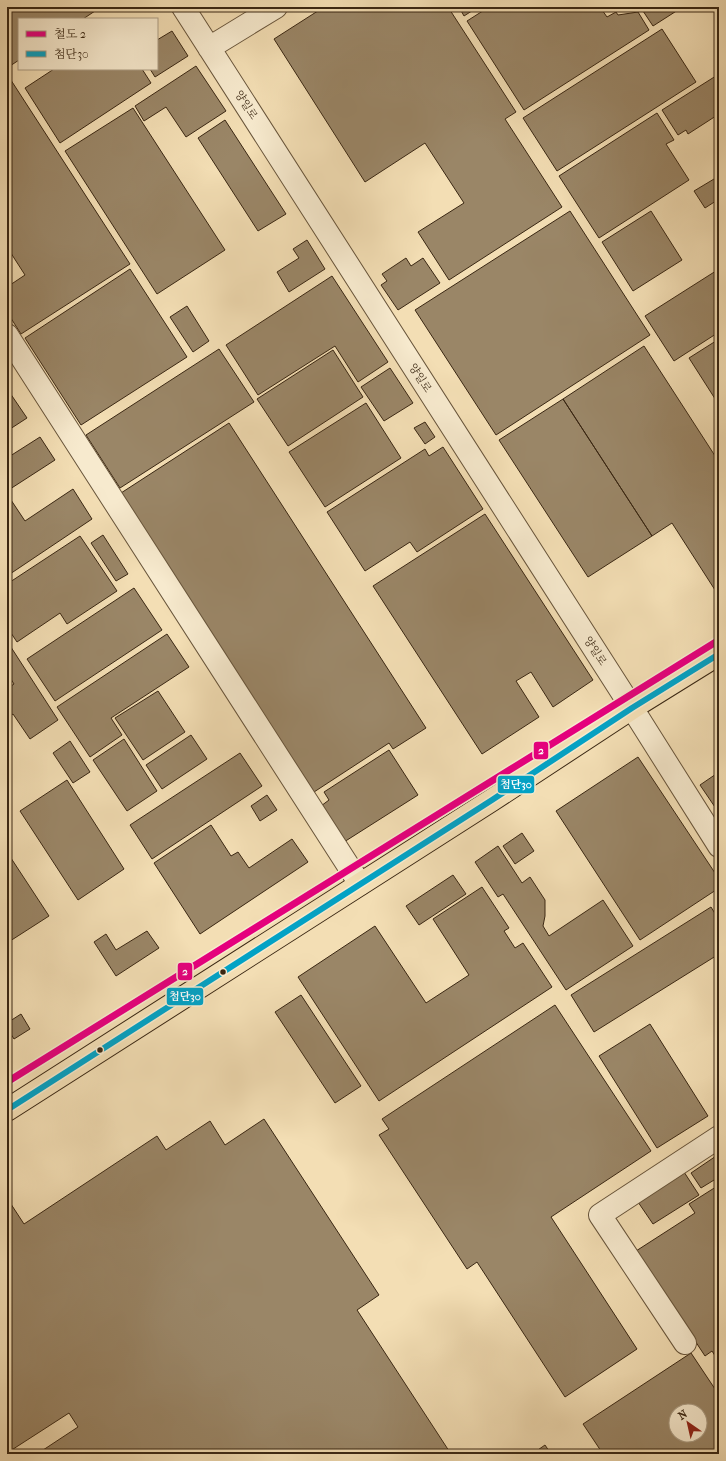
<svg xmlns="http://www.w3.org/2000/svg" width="726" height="1461" viewBox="0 0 726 1461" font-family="'IM FELL French Canon','Noto Serif KR',serif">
	<rect width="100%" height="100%" fill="#f3deb4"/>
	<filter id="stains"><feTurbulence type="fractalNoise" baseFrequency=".005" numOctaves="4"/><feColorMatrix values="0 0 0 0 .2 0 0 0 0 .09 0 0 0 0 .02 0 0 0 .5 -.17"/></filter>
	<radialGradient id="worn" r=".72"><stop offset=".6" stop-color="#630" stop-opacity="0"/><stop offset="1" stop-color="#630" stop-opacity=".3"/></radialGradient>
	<path fill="#9a8667" stroke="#3a2713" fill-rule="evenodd" d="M7,7H101L83,19H19V60L10,66L7,62Z
		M324,7H448L516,112L505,119L562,207L449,280L418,232L464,203L425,143L365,182L274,39Z
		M459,7H478L464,16Z
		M489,7H600L607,17L616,12L618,15L638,12L649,30L524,110L467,21Z
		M643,7H677L678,10L653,26L641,8Z
		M662,29L696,82L557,171L523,118Z
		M172,31L188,56L155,77L150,69H157V40Z
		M196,66L226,111L186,137L166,107L144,121L135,106Z
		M54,69H142L151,83L60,143L25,88Z
		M7,74L130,264L21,334L7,312V287L25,275L7,247Z
		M719,74V114L688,134L686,130L678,135L662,110Z
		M133,108L225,250L157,294L65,151Z
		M657,113L674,140L666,144L689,180L599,238L559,176Z
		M225,120L286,214L258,231L198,138Z
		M719,176V199L705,208L694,191Z
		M570,211L650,335L496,435L415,310Z
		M651,211L682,260L633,291L602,242Z
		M307,240L325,269L289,292L277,272L299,258L293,249Z
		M406,258L411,266L423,258L440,283L398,310L381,285L387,281L382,274Z
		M130,269L187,357L81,425L25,338Z
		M719,269V332L674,361L645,316Z
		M332,276L388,362L358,382L335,346L258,395L226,345Z
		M187,306L209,341L193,352L170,317Z
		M719,339V405L689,358Z
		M644,346L719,462V587L715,590L672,523L652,536L563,399Z
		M219,349L254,402L120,488L86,435Z
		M333,350L363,397L288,446L257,399Z
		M390,368L413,403L384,421L361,387Z
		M10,393L27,418L7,431V417L8,416L7,414V394Z
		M563,399L652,536L588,577L499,440Z
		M366,403L401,458L325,507L289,452Z
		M425,422L435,437L425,444L414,428Z
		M229,423L426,728L393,749L389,743L314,792L121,493Z
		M40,437L55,460L7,491V458Z
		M443,447L483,509L417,552L410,542L365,571L327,512L425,449L429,456Z
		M73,489L92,519L7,576V494L25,521Z
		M485,514L593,680L553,707L531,672L516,681L539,717L482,754L373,586Z
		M103,535L128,574L116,581L91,543Z
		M80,536L117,591L67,624L60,613L17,642L7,627V584Z
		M134,588L162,630L55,701L27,659Z
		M167,634L189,667L111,718L122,735L90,757L57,707Z
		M7,641L58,720L30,739L13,714L7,718V689L14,684L7,673Z
		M158,691L185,732L143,760L115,718Z
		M191,735L207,759L162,789L146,765Z
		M124,739L157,791L127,811L93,760Z
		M70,741L90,772L73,783L53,753Z
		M389,750L418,795L344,842L321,806L329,800L324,792Z
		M240,753L262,786L152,859L130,825Z
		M638,757L719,879V888L640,940L556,811Z
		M719,772V813L700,785Z
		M67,780L124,869L78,900L20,811Z
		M267,795L277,810L260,821L251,806Z
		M211,825L231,856L238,852L249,868L292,839L308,862L200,934L154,863Z
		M522,833L534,851L515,864L503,846Z
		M498,846L522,883L530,877L545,900V916L543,926L549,936L603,900L633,946L566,990L503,894L498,897L475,862Z
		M7,852L49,916L7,943Z
		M453,875L466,894L419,925L406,906Z
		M482,887L509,928L504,931L515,948L523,943L552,987L379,1101L298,977L375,926L426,1003L469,975L433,919Z
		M711,907L719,920V954L594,1032L571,995Z
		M147,931L159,948L116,976L94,942L106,934L116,950Z
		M301,995L361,1086L335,1103L275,1012Z
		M555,1005L651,1151L551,1217L637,1349L565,1397L477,1262L467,1269L379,1135L389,1129L382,1119Z
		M21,1014L30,1029L14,1039L7,1028V1023Z
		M650,1024L708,1116L657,1148L599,1056Z
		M264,1119L379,1295L357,1310L451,1454H37L78,1427L69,1413L7,1453V1198L24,1224L157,1136L166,1150L210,1121L225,1145Z
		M719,1154V1177L701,1188L691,1173Z
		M684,1172L699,1195L653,1224L638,1202Z
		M719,1185V1362L712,1351L705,1356L636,1251L695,1213L689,1204Z
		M691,1353L719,1395V1454H603L583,1424ZM676,1411H700V1435H676Z
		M545,1445L551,1454H532Z"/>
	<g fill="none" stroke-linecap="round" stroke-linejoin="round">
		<g stroke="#68553b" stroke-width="24">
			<path id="minor" d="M183,7L632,708L719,846
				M209,48L276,7
				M7,335L360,884
				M685,1343L600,1215L719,1137"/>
		</g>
		<g stroke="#3a2713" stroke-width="24">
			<path id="major" d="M7,1110L492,800L632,708L719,654"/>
		</g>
		<use href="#minor" stroke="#f7eace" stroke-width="22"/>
		<use href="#major" stroke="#f3deb4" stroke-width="22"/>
		<g stroke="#f7eace" stroke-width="9">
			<path id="bus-1" d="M7,1110L492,800L632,708L719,654"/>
		</g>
		<use href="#bus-1" stroke="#03a2c5" stroke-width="6"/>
		<g stroke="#f7eace" stroke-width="10">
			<path id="rail-1" d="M7,1082L719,640"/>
		</g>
		<use href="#rail-1" stroke="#e5007d" stroke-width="7"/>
	</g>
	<g fill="#3a2713" stroke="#f7eace" stroke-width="1.5">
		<circle cx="223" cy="972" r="3.5"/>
		<circle cx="100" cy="1050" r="3.5"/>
	</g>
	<g text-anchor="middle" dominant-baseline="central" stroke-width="4" stroke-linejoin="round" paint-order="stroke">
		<g font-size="11" fill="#3a2713" stroke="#f7eace">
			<text transform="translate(246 105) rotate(57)">양일로</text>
			<text transform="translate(420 378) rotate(57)">양일로</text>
			<text transform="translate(595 651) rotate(57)">양일로</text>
		</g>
	</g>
	<g stroke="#f7eace" stroke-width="1.5">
		<rect x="533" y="741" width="16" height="19" rx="4" fill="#e5007d"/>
		<rect x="497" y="775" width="38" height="19" rx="4" fill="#03a2c5"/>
		<rect x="177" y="962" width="16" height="19" rx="4" fill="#e5007d"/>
		<rect x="166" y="987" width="38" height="19" rx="4" fill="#03a2c5"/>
	</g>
	<g font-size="11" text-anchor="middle" font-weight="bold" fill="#fff">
		<text x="541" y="754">2</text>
		<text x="516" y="788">첨단30</text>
		<text x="185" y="975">2</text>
		<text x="185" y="1000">첨단30</text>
	</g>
	<rect width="726" height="1461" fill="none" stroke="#f3deb4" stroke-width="24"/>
	<rect x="8" y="8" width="710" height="1445" fill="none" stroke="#3a2713" stroke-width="2"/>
	<rect x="12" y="12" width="702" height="1437" fill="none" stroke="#3a2713"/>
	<rect x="18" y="18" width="140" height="52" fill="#f7eace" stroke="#ab9c83"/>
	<rect x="26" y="31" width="20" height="6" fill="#e5007d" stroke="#ab9c83"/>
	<text x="54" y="38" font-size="12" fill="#3a2713">철도 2</text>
	<rect x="26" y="51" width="20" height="6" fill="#03a2c5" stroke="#ab9c83"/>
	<text x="54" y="58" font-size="12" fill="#3a2713">첨단30</text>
	<g transform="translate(688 1423) rotate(326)"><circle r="19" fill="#f7eace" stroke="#ab9c83"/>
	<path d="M0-3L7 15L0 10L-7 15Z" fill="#8f2418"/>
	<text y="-6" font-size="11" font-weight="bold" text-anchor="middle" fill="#3a2713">N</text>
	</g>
	<rect width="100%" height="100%" filter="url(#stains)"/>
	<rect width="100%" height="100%" fill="url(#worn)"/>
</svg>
